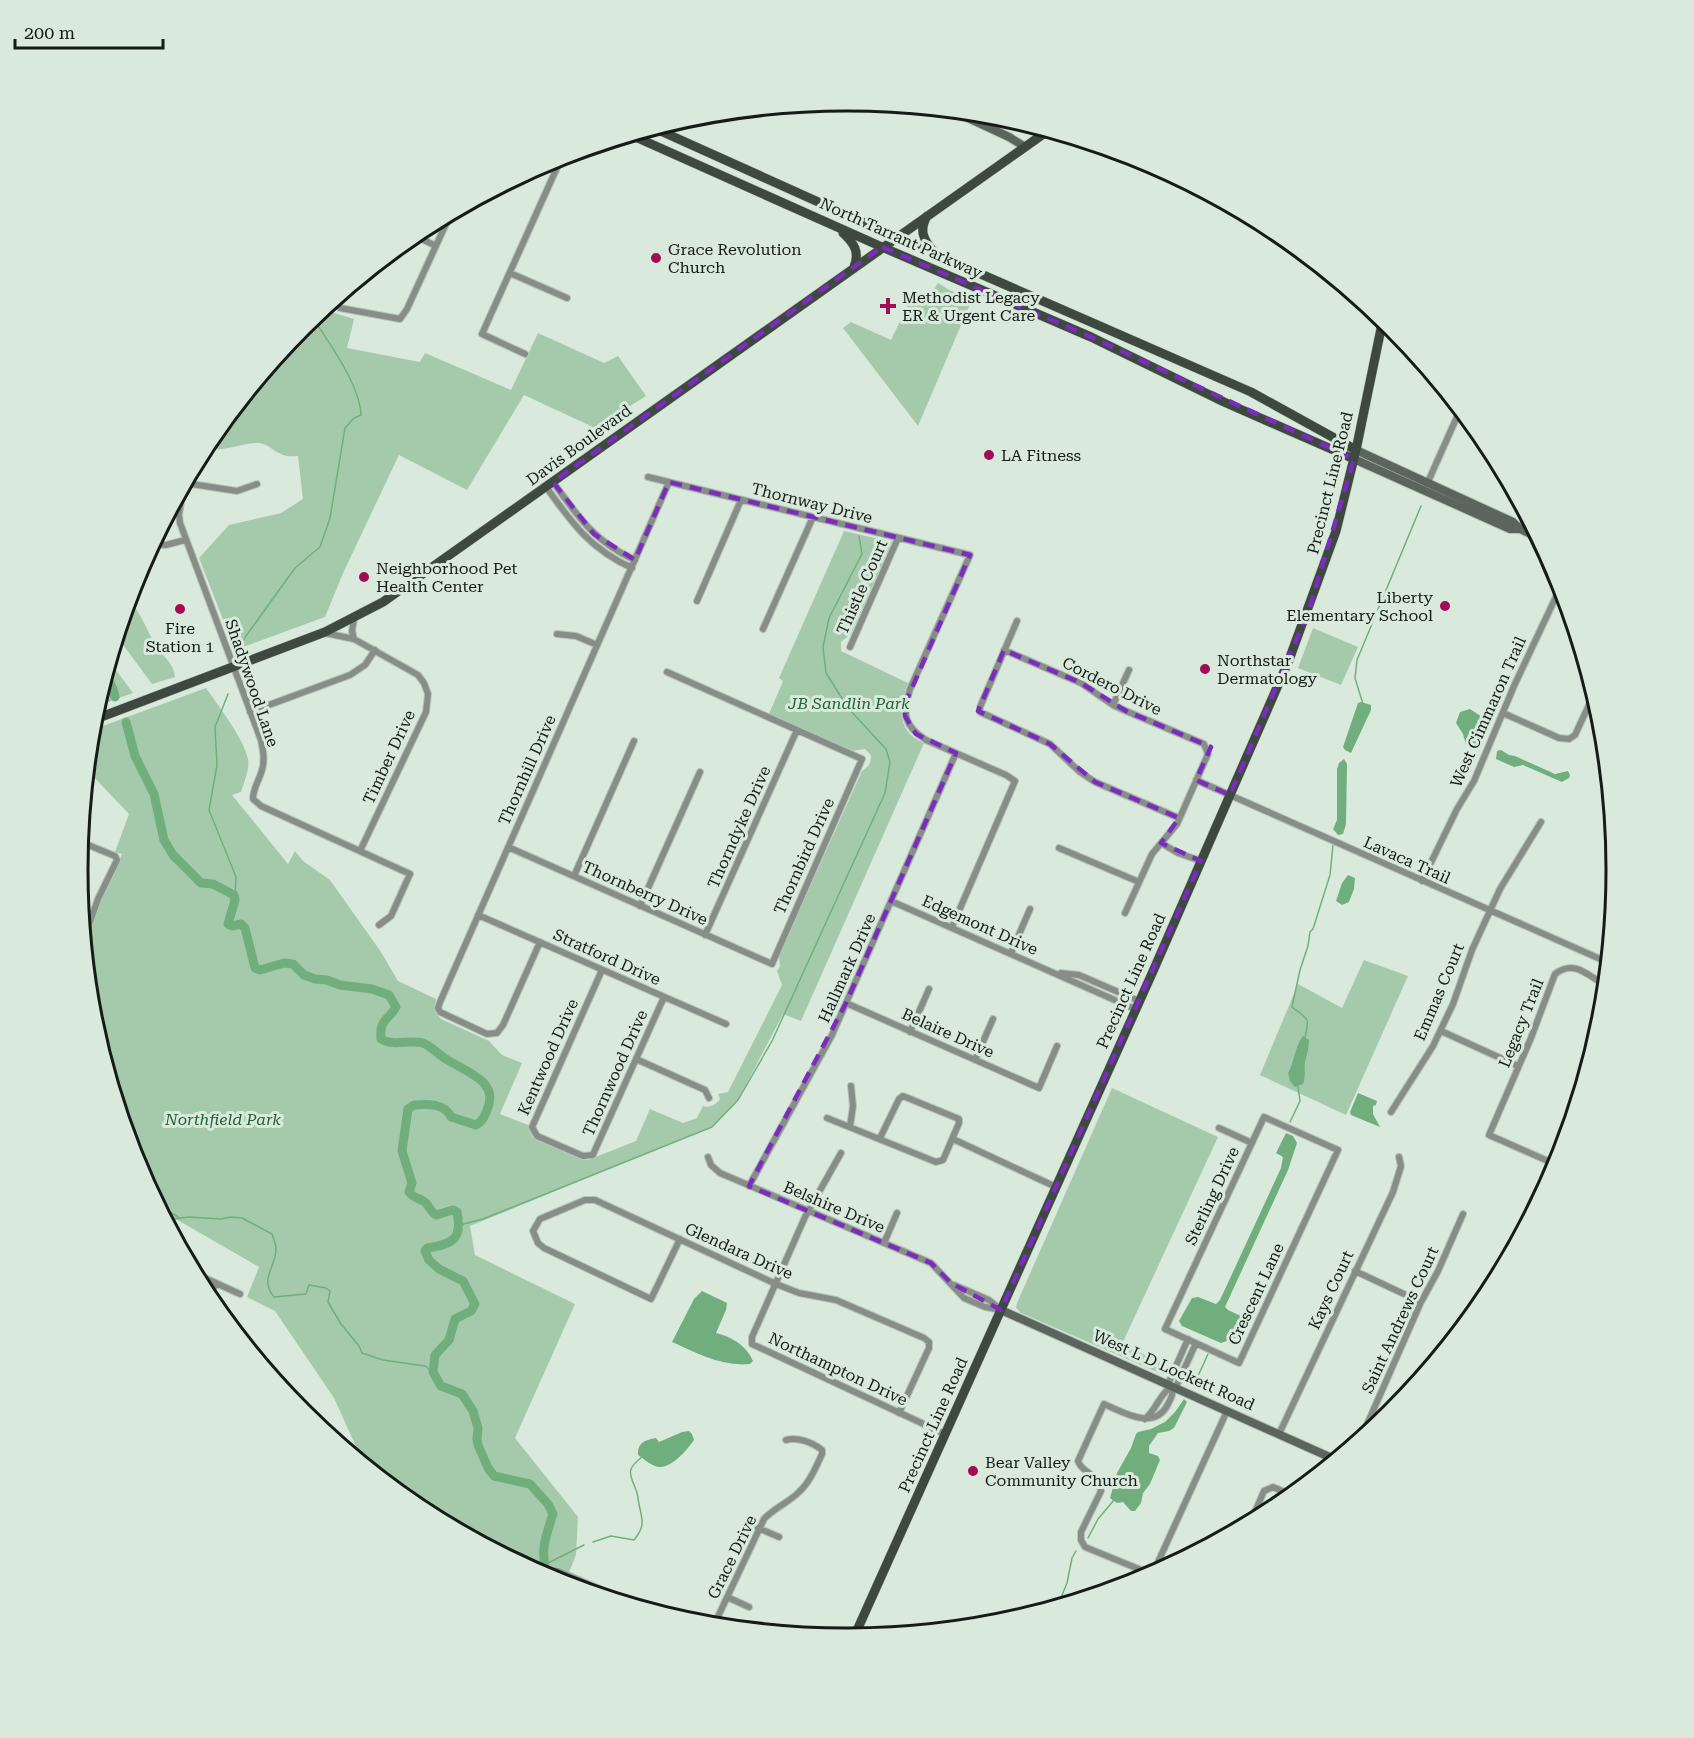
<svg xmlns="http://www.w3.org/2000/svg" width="1694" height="1738" viewBox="0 0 1694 1738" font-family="'Roboto Serif',serif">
	<rect width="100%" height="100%" fill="#d9eadc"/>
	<path fill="#a5caab" d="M938,283L951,291L971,296L970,304L918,426L843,328L851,322L891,340L913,294L928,300Z
		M319,312H331L354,319L347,348L420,362L425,353L511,390L538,333L604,363L618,356L646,396L595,428L524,395L467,490L399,455L344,571L325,617L235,650L199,558L229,525L281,513L303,499L298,456C276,459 272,443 257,443C238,444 224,452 204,449L208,441L303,325Z
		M844,531L892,542L851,634L841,642V651L908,683C899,707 896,731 924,743L801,1021L783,1014L738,1100L712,1127L470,1226L475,1255L575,1304L515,1438L578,1517L576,1555L567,1577L612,1598L552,1579L419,1508L363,1462L334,1398L275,1311L247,1297L259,1267L162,1211L136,1163L93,1019L85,943L100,900L122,854L115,852L129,814L88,771L92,730L206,688C218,705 244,739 248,759C250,769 244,782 241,792L232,795L288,864L295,851L303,861L330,880L381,952L398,981L436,999L435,1012L441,1019L489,1041L502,1055L522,1063L500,1114L528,1125L533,1138L582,1160H588L636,1141L650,1109L683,1123L697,1118L703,1106C710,1108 716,1105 720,1099L718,1094L728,1092L782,985L777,971L780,966L779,956L862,771C869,766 871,764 871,755L865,749L853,751L769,714L783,681L779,678Z
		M129,601C143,614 147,633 158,649C166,659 173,663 175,677L152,684L118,638Z
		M1313,628L1358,647L1341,685L1298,668Z
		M110,662L133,693L97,706Z
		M1364,960L1408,976L1346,1115L1260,1075L1298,984L1342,1008Z
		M1112,1088L1218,1137L1122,1344L1168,1366L1164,1375L1021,1313L1016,1308L1017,1303Z"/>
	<path fill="#70af7d" d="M1361,702L1371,705V710L1351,753L1345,750L1343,747L1358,703Z
		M1470,709L1482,717L1487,724L1483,737L1474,748L1466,745L1463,734L1456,723L1460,712Z
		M1501,750L1509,755L1515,756L1555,774L1568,771L1570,775L1569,778L1562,782L1523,765L1514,767L1496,759L1497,751Z
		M1344,759L1347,764L1346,824L1343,834L1338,835L1333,829L1337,820V769L1339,763Z
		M1348,875L1355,878L1354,889L1349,902L1342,905L1336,901L1342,883Z
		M1303,1036L1309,1040C1309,1049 1307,1054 1305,1062C1304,1069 1306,1076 1303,1084L1295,1087L1290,1081L1288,1073C1295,1061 1294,1048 1303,1036Z
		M1358,1093L1377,1101L1376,1105L1373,1106V1114L1380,1127L1351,1115L1350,1112Z
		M1286,1133L1293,1136L1297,1143L1288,1170L1225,1307L1228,1310L1243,1317L1246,1321L1241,1336L1221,1343L1182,1326L1179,1321L1192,1298L1198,1297L1216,1304L1220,1300L1281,1168L1283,1157L1276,1153Z
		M702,1291L727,1303L726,1310L716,1333C732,1337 746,1345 753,1361L750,1364C722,1367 697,1353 672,1342L694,1299Z
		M1184,1399L1187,1402L1174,1428L1169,1431L1158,1433L1149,1446V1453L1158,1456L1160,1460L1150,1484L1143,1493L1141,1503L1135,1511H1131L1123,1502L1117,1503L1110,1498L1117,1473L1131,1448L1136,1434L1138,1432L1151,1429L1165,1422L1175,1412Z
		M689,1431L692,1434L694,1440C687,1450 669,1472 655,1466C649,1464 643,1458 638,1455C637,1443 645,1440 656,1438L659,1442L682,1432Z"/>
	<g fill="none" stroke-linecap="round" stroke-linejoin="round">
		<path stroke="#70af7d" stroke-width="1.5" d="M239,649L246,636L295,568L320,547L330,518L345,428L354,418L361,415C360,385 329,343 313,318
			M228,694L215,727L217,765L209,810L236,877L235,899
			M1363,704L1355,678L1357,660L1421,506
			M1305,1038C1310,1015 1308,1020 1292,1007L1300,970L1308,946L1310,932L1313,929L1330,875L1333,845
			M1290,1122L1300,1101L1298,1086
			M159,1205L178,1217
			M167,1220L189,1217L221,1219L231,1217L242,1218L272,1234C274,1239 276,1244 276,1249C276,1267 259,1279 274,1297L306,1294L309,1285L326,1288L330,1291L328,1302L341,1324L359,1346L362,1353L383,1360L425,1366L433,1372
			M460,1225L483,1219L712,1127L738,1100L772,1041L885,793L890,762L886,749L848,708L826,673L823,647L829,618L862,554L859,536
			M1193,1387L1208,1354
			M1088,1538L1098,1519L1114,1500
			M593,1542L611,1536L634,1540C646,1525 642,1520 639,1504C638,1500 638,1494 636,1490C630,1474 625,1470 642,1457
			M544,1565L584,1545
			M1058,1605L1067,1583L1072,1558L1076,1551"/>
		<path stroke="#70af7d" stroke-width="9" d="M106,676L113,689L115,697
			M126,722L135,756L154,794L164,840L173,855L201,883L213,884L234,895L235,900L228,924L232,926L241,924L245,928L255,968L260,970L284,963L293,964L304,975L315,979L327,980L340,985L372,989L389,995L396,1007C388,1021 379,1019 381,1039C394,1047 409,1039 423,1043C431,1046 438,1054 446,1059C466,1072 500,1081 487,1110C484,1117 483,1121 476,1125L451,1117C445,1103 427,1104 414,1105L408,1109L402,1151L412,1183L409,1192C414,1199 421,1198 426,1203C430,1208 430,1211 436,1215L453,1210L457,1212C463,1240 452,1244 427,1248L425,1251L429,1260L439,1269L463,1281L475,1304L471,1311L455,1319L449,1340L435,1355L433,1372L441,1386L462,1394L473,1411L478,1428L477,1439L478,1445L488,1468L494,1476L530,1484L548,1504L553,1514C545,1539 540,1550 547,1576"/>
		<g stroke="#b6c5b8" stroke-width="8">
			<path id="street" d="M413,235L436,246
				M510,273L567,298
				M334,300L335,304L340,308L400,319L407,309L451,213
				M525,354L482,334L560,161L568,154
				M648,477L970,555L910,689C902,714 904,726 926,740L1006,775L1015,781L952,927
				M553,482C578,517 595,542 635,560
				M185,483L237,491L257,484
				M1427,484L1460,410
				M546,487C572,523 590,549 632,568
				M183,488L179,515L180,523L261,740C263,750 265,760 262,770C259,781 253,788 253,799L261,806L410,874L391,916L379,925
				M1520,529L1526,516
				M153,544L166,545L185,540
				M697,601L741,500
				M354,619L352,631L354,639
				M1017,621L980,707V712L1050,744L1080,772L1095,782L1179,818
				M763,629L813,517
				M325,633L354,639L418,675L424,683L428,694L426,712L360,851
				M557,634L576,636L597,645
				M850,647L898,538
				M1004,650L1081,683L1113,705L1126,711L1204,744L1208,754L1177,824L1152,854L1125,913
				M1113,705L1129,670
				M250,712L350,675L365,665L375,650
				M1503,713L1559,738L1569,739L1575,735L1594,694
				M1196,780L1607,962
				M81,842L115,856L117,860L98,899L85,936
				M1161,843L1178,853L1201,861
				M508,847L772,964L862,759L667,672
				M1059,848L1139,882
				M80,852L84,843
				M574,876L634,741
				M1422,881L1457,809L1474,781L1514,686L1561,586
				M891,901L1135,1009
				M640,906L700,772
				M478,915L726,1024
				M705,935L797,730
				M540,942L503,1025L497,1033L487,1034L440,1012L438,1008L440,1002L669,482
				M1011,953L1030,909
				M602,970L532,1127L537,1136L583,1156L593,1155L595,1150L664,997
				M1061,973L1079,975L1139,1001
				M846,1003L1039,1088L1057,1046
				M1441,1031L1518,1066
				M910,1032L929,989
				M636,1059L705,1090L709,1098
				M975,1060L993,1019
				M1391,1112L1433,1046L1453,1004L1472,950L1500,889L1541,822
				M1264,1117L1338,1150L1239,1363L1165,1329Z
				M827,1118L936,1162L943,1160L959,1123V1119L903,1096L899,1099L880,1138
				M850,1127L853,1106L851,1086
				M1219,1128L1252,1143
				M953,1139L1056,1187
				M841,1153L805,1217L752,1337V1344L945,1434
				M708,1157L711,1165L720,1173L931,1263L964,1298L985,1307L1001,1310
				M1557,1165L1489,1135L1531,1038L1555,974C1574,959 1587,975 1605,985
				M749,1186L832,1035L956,753
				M680,1239L651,1299L544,1248L538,1243L533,1231L540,1219L585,1200H595L776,1284L799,1293L836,1300L924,1338L929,1342V1348L899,1413
				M884,1243L897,1213
				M1355,1271L1421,1302
				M196,1274L240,1294
				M954,1285L989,1300L1000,1309
				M209,1298L216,1283
				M1168,1384L1188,1339
				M1176,1387L1196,1343
				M1145,1419C1157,1409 1160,1393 1172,1386C1173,1394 1172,1397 1168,1404C1155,1431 1124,1413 1104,1404L1078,1461C1083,1475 1096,1470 1101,1491L1081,1532V1540L1085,1547L1151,1574
				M1279,1434L1393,1192L1401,1166L1399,1157
				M1361,1438L1421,1302L1438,1271L1463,1214
				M1251,1521L1264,1491L1273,1487L1291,1495
				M758,1528L779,1537
				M532,1568L558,1571L634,1604
				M1153,1573L1227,1411
				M727,1597L749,1607
				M714,1625L764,1519C774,1508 788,1503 799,1492C810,1482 816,1467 822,1454V1450C812,1442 798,1437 786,1440"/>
		</g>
		<g stroke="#b6c5b8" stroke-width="10">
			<path id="secondary" d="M951,110L1009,137L1025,147
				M1356,450L1513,522L1520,529L1537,537
				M1354,459L1510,529H1520
				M1001,1310L1334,1459"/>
		</g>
		<g stroke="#b6c5b8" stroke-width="10">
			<path id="primary" d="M654,128L896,237L1251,392L1356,450
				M631,135L882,247L1091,337L1224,402L1354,459
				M927,216C919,230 923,239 933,251
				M843,233C854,243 860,252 854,267
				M93,720L325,632L383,602L1049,130
				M854,1637L1154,969L1289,660L1336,531L1356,450L1383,319"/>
		</g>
		<use href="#street" stroke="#878e88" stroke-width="6"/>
		<use href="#secondary" stroke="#5b655d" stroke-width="8"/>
		<use href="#primary" stroke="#3d493f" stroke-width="9"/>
	</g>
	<path fill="none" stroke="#7b2cbf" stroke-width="4.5" stroke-dasharray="12 8" stroke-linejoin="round" d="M882,247L1091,337L1354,459L1309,610L1230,795L1196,780L1211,747L1126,711L1081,683L1004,650L978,711L1050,744L1095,782L1179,818L1161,843L1201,861L1001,1310L951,1283L931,1263L749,1186L846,1003L956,753L916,734L905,716V704L970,555L669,482L635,560L594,534L553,482Z"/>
	<g fill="#a00d54" stroke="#d9eadc" stroke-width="2">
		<circle cx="656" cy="258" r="6"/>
		<path d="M885 297h6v6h6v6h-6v6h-6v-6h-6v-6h6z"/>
		<circle cx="989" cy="455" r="6"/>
		<circle cx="364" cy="577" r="6"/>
		<circle cx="1445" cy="606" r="6"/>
		<circle cx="180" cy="609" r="6"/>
		<circle cx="1205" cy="669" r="6"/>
		<circle cx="973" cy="1471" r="6"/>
	</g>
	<g text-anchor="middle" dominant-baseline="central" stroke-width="6" stroke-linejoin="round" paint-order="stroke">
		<g font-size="16" fill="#151b16" stroke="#d9eadc">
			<text transform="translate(901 238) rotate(24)">North Tarrant Parkway</text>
			<text transform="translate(579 445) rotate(-36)">Davis Boulevard</text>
			<text transform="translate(1330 483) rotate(-76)">Precinct Line Road</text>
			<text transform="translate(812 503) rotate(14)">Thornway Drive</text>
			<text transform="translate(862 587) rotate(-66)">Thistle Court</text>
			<text transform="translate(252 683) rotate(71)">Shadywood Lane</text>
			<text transform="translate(1112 686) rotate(27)">Cordero Drive</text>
			<text transform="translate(1488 712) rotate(-66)">West Cimmaron Trail</text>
			<text transform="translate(389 757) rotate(-65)">Timber Drive</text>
			<text transform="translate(527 770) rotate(-66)">Thornhill Drive</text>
			<text transform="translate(739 827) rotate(-66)">Thorndyke Drive</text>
			<text transform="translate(804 856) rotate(-66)">Thornbird Drive</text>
			<text transform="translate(1407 860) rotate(24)">Lavaca Trail</text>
			<text transform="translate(645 893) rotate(24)">Thornberry Drive</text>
			<text transform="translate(980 925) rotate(24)">Edgemont Drive</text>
			<text transform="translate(607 957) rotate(24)">Stratford Drive</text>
			<text transform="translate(847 968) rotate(-66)">Hallmark Drive</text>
			<text transform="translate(1131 981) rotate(-66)">Precinct Line Road</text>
			<text transform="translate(1439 992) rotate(-67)">Emmas Court</text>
			<text transform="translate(1521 1023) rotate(-68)">Legacy Trail</text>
			<text transform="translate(948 1033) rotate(24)">Belaire Drive</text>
			<text transform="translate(548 1057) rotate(-66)">Kentwood Drive</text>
			<text transform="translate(615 1073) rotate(-66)">Thornwood Drive</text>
			<text transform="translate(1212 1196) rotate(-65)">Sterling Drive</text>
			<text transform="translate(834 1207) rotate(23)">Belshire Drive</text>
			<text transform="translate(739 1251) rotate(24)">Glendara Drive</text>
			<text transform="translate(1331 1290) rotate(-65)">Kays Court</text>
			<text transform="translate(1256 1294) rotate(-65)">Crescent Lane</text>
			<text transform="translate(1400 1320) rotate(-65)">Saint Andrews Court</text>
			<text transform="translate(838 1369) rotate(25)">Northampton Drive</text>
			<text transform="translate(1174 1370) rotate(24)">West L D Lockett Road</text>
			<text transform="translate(933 1425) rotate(-66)">Precinct Line Road</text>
			<text transform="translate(732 1557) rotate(-64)">Grace Drive</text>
		</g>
		<g font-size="16" fill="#151b16" stroke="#d9eadc" text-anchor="start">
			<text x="668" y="249">Grace Revolution<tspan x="668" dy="18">Church</tspan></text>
			<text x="902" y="297">Methodist Legacy<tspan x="902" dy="18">ER &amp; Urgent Care</tspan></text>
			<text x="1001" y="455">LA Fitness</text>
			<text x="376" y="568">Neighborhood Pet<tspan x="376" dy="18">Health Center</tspan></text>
			<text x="1433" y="597" text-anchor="end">Liberty<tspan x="1433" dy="18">Elementary School</tspan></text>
			<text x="180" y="628" text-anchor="middle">Fire<tspan x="180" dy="18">Station 1</tspan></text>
			<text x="1217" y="660">Northstar<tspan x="1217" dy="18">Dermatology</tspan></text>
			<text x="985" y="1462">Bear Valley<tspan x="985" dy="18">Community Church</tspan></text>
		</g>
		<g font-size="16" font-style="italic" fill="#206334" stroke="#d9eadc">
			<text x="849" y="703">JB Sandlin Park</text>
			<text x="223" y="1119">Northfield Park</text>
		</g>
	</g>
	<path d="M0 0H1694V1738H0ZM846 111H848A758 758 0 0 1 1606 869V870A758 758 0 0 1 848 1628H846A758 758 0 0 1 88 870V869A758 758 0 0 1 846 111Z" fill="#d9eadc" fill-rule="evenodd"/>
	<path fill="none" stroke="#151b16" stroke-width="3" d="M846 111H848A758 758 0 0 1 1606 869V870A758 758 0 0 1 848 1628H846A758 758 0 0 1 88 870V869A758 758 0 0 1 846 111Z"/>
	<path d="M15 39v9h148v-9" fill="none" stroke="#151b16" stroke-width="3"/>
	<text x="24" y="39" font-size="18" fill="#151b16" stroke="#d9eadc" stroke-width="4.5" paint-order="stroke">200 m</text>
</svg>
